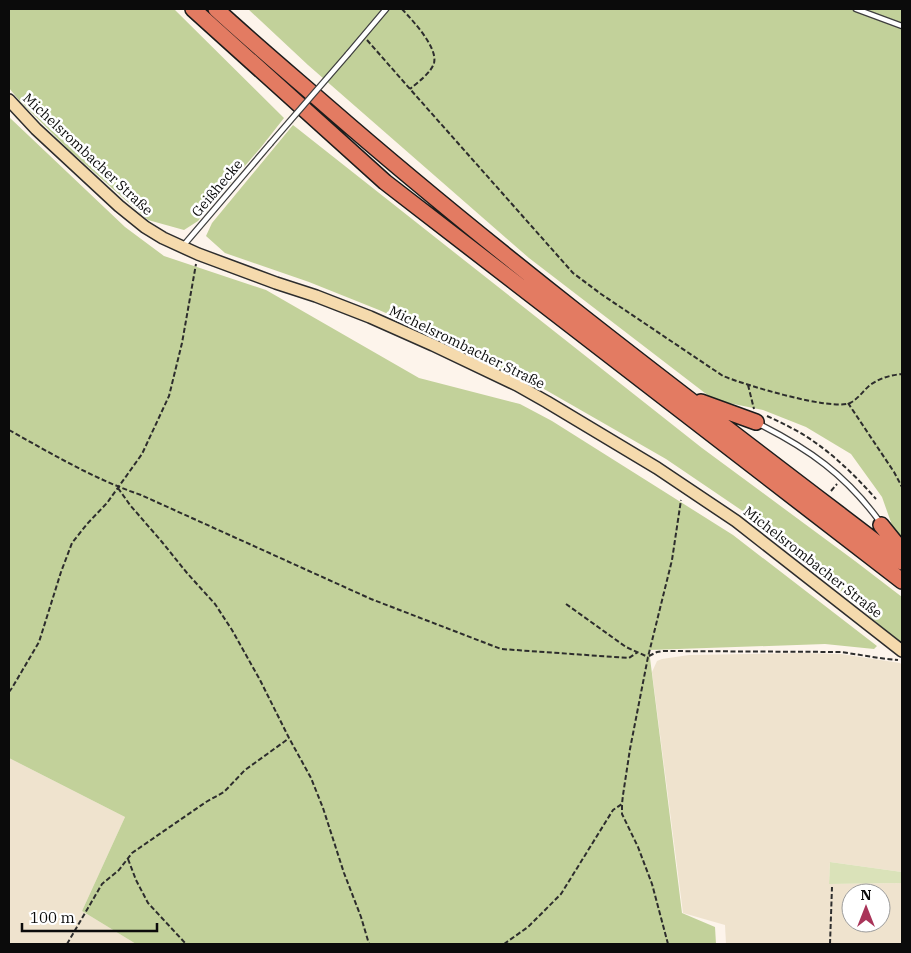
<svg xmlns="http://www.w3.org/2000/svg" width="911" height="953" viewBox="0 0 911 953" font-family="'IBM Plex Serif',serif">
	<rect width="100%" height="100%" fill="#fdf4eb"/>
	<path fill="#efe3ce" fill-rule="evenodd" d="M802,653L841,654L900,663L902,665V872L830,862L829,884L902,883V944H726L725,925L683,913L652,672L657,661L662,659L689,655ZM851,893H881V923H851Z
		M9,758L125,817L82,911L136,944H9Z"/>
	<path fill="#dae2b9" d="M830,862L902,872V883L829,884Z"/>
	<path fill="#c2d19a" d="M9,9H174L284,118L262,146L198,221L184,230L148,220L69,150L18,99L9,88Z
		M248,9H902V542L893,528L882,497L851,454L806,427L763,410L714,400L529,258L308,65Z
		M9,117L125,227L164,256L266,290L419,378L520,404L552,421L733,535L877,646L874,649L825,644L649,650L682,913L715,927L716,944H136L82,911L125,817L9,758Z
		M293,125L702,448L855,561L902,597V645L778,535L666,459L544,389L436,335L379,310L309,282L225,253L206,236L212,223Z"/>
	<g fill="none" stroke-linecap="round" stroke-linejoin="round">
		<g stroke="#3e3e3e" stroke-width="7">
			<path id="lane" d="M856,9L902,26
				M348,54L386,9
				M183,246L270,144
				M757,423C809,449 846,475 880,522"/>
		</g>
		<g stroke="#2d2d2d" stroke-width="14">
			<path id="secondary" d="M9,100L36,129L119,206L145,227L163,238L198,254L276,283L316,296L370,317L433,345L517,385L547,402L657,468L736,521L902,651"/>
		</g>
		<g stroke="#1c1c1c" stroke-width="18">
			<path id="highway" d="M193,9L385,182L902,581
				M216,9C253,43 291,75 329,108C513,268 708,414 902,562
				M701,402L756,422
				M881,525L902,551"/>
		</g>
		<path stroke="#2d2d2d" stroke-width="2" stroke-dasharray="5 2.5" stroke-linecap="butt" d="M402,9C412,20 438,47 434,63C431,73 418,82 410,89
			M367,40L410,89L573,273L601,294L723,376C745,385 831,411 850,403C858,399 863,391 870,385C880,378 891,375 902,374
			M748,385L754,409
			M848,403L894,472L902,487
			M767,416C778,421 788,426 799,432C828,449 853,473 876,499
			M9,430C52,454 94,479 141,495L371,599L501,649L629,658L638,652
			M118,488L130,505L162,542L187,573L215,604L232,630L260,680L289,738L311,778L323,808L344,873L361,917L369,944
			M831,491L837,484
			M566,604L626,647L648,657
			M649,656L657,652L663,651L841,652L886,659L898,660
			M9,692L12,688L39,642L61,572L72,543L87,524L107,503L142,454L169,396L182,343L196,264
			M622,805V814L638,847L652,884L668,944
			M128,859L136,880L148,903L186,944
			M67,944L102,884L119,870L132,853L206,802L224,792L245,770L288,739
			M504,944L528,927L561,894L613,810L622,804L623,795L630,749L648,657L672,560L681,500
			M830,944L832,887"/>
		<use href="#lane" stroke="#fff" stroke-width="4.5"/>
		<use href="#secondary" stroke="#f5daad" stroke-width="11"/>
		<use href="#highway" stroke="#e37b62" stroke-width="15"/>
		<g stroke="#3e3e3e" stroke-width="7" stroke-linecap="butt">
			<path id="lane-bridge" d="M270,144L348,54"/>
		</g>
		<use href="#lane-bridge" stroke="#fff" stroke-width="4.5"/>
	</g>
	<g text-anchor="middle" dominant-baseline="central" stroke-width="5" stroke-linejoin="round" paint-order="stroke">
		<g font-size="14" fill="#0b0b0b" stroke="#fff">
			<text transform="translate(88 154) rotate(43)">Michelsrombacher Straße</text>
			<text transform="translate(217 188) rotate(-50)">Geißhecke</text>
			<text transform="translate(467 347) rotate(26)">Michelsrombacher Straße</text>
			<text transform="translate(813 562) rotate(38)">Michelsrombacher Straße</text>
		</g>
	</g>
	<rect width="911" height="953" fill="none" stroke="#0b0b0b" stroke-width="20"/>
	<g transform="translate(866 908)"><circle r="24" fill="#ffffff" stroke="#9d9d9d"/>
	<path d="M0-4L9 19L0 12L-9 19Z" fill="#a93459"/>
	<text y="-8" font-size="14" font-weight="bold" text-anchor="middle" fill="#0b0b0b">N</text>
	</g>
	<path d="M22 923v8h135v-8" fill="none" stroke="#0b0b0b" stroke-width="2.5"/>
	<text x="30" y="923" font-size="15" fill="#0b0b0b" stroke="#ffffff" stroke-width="4" paint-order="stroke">100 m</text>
</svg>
